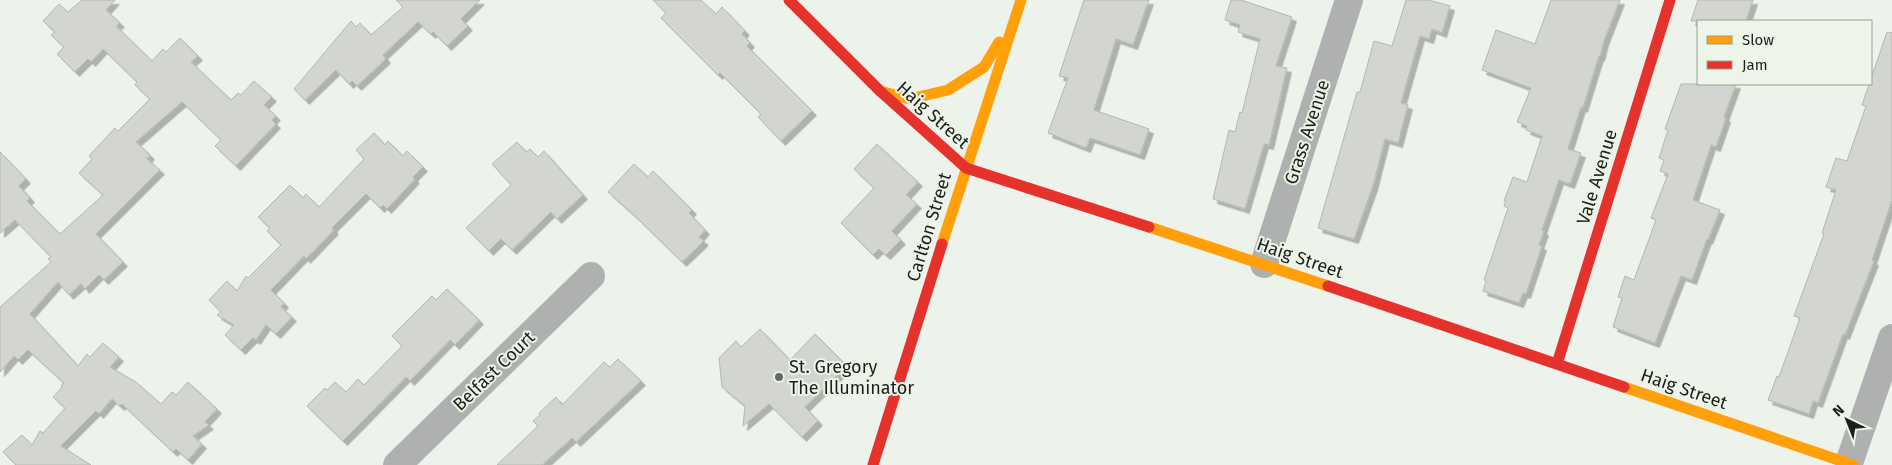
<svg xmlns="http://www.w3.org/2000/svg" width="1892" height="465" viewBox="0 0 1892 465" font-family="'Fira Sans',sans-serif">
	<defs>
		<filter id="shadow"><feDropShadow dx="4.5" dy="4.5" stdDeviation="0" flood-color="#0004"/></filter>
	</defs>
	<rect width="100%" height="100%" fill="#edf2eb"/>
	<path fill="#d3d5d0" stroke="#b4b7b1" filter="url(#shadow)" d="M82,0H115L106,10L120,23L116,26L152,61L163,49L166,52L180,38L198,56L191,62L231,100L238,93L241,95L254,81L272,97L264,105L276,116L272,120L276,124L236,166L215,146L221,140L182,102L136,142L150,155L147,159L160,170L96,234L123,262L104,280L99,275L85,289L81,284L69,295L58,282L30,314L78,366L87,354L90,357L103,343L119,357L110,367L136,382L161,404L172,392L176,395L188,382L217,409L205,422L209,425L193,436L202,444L188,460L176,449L173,452L122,404L120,406L112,399L99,414L96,411L61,446L91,465H16L3,452L22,435L32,445L40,431L43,433L65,408L53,397L62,387L61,386L64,383L28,350L18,360L14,356L0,372V307L51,262L48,259L51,257L15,220L0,233V152L26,179L19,186L30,198L27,201L60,234L103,195L79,173L92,159L89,156L115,128L118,131L150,99L135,85L137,82L103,49L91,62L88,59L75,72L57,54L64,47L51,35L55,32L43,21L59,4L68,12Z
		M396,0H480L461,19L468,26L447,46L433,32L431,34L418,22L383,55L386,59L357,86L352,81L349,84L336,70L305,100L294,89L351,21L356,27L360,23L371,35L403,7Z
		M653,0H701L716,14L722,7L745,31L742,34L750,43L747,46L812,111L781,141L758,117L761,114L720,73L718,75L661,18L666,13Z
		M1084,0H1149L1133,45L1116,39L1094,110L1149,129L1140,155L1090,138L1086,148L1048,133L1068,78L1059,76Z
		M1231,0H1241L1292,17L1276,66L1287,68L1269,145L1264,144L1245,209L1213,199L1229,130L1235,132L1240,112L1242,113L1260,39L1238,32L1240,25L1225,20Z
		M1406,0H1429L1450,6L1442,33L1432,29L1429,39L1420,36L1401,103L1408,105L1398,143L1385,139L1373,186L1354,239L1318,228L1357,92H1360L1374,41L1392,46Z
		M1551,0H1620L1604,41L1600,57L1599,56L1583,108L1581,107L1568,149L1581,153L1570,184L1559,180L1542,230L1544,231L1539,245L1542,246L1526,294L1523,293L1519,303L1483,291L1486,281L1484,280L1508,208L1504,206L1506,201H1504L1513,177L1527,182L1542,136L1526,130L1527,126L1517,122L1531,88L1482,70L1496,30L1535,44Z
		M1698,0H1753L1746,21H1691Z
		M1887,32L1892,33V200L1872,260L1874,261L1845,335L1843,334L1818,403L1813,401L1809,414L1768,400L1777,376L1779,377L1800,318L1794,316L1824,234L1822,233L1836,190L1826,187L1836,158L1847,161L1866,106L1862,105Z
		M1681,84H1736L1724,117L1726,118L1716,147L1711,145L1693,200L1720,210L1708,240L1707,239L1692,280L1681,276L1655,343L1613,327L1622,298L1618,297L1625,276L1634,280L1656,220L1651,218L1668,174L1660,171L1664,160L1659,158L1668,130L1665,129Z
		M374,133L385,145L388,141L403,156L407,151L423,167L413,177L415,179L387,209L383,205L380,208L366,194L332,228L334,230L306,259L304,256L271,290L284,303L281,307L292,317L276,334L266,325L256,340L253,338L241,350L225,335L234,325L217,315L221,312L209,300L227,281L237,291L246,276L248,278L281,245L267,231L270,228L258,217L290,185L303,198L306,194L319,207L364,159L356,150Z
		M517,142L526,152L530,149L538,157L544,151L583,195L557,219L551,212L512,250L501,239L489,251L466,228L511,185L492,164Z
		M877,144L918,182L906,195L917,204L892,231L901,240L886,255L879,249L873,255L841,223L874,188L854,169Z
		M634,164L648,177L653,171L692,210L689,213L705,230L699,237L704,241L682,262L635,216L608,192Z
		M447,289L479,320L455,345L450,340L410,381L406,377L343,441L307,406L325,388L327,390L335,382L346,392L358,379L364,385L402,346L392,336L432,296L436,300Z
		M760,329L790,360L815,334L847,366L805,407L818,421L802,437L769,404L743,426L745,406L722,387L719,358L736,341L741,347Z
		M618,359L641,381L576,442L572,438L542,465H497L538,426L533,421L540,415L539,413L556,397L562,405L604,362L610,367Z"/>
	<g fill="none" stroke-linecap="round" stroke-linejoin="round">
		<path stroke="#aeb1af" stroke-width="28" d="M1264,264L1349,0
			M1849,463L1892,338
			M397,465L591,276"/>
		<path stroke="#ff9f0a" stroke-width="11" d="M880,91L910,99L948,90L984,67L999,42
			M1149,227L1328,286
			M942,244L1021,0
			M1624,387L1853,465"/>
		<path stroke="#e5322d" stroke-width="11" d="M789,0L880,91L966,168L1149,227
			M1328,286L1624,387
			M1557,364L1670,0
			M873,465L942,244"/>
	</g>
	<circle fill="#666964" stroke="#ecf5e8" stroke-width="2" cx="779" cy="377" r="5"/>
	<g text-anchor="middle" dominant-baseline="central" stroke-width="4" stroke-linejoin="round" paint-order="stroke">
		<g font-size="18" fill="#1d1f1b" stroke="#ecf5e8">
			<text transform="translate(933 115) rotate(42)">Haig Street</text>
			<text transform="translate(1307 132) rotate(-72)">Grass Avenue</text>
			<text transform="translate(1597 177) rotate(-73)">Vale Avenue</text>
			<text transform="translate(929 227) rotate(-73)">Carlton Street</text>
			<text transform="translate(1300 258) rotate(19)">Haig Street</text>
			<text transform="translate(494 371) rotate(-44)">Belfast Court</text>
			<text transform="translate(1684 389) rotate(19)">Haig Street</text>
		</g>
		<g font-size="18" fill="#1d1f1b" stroke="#ecf5e8" text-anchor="start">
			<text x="789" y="367">St. Gregory<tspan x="789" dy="21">The Illuminator</tspan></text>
		</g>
	</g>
	<rect x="1697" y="20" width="175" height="65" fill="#ecf5e8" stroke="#999f96"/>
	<rect x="1707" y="36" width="25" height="8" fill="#ff9f0a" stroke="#999f96"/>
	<text x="1742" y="45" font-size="15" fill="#1d1f1b">Slow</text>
	<rect x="1707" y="61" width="25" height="8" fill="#e5322d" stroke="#999f96"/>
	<text x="1742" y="70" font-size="15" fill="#1d1f1b">Jam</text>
	<g transform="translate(1847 420) rotate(317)" stroke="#ecf5e8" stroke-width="4" paint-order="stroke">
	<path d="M0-4L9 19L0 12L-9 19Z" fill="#1d1f1b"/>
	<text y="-8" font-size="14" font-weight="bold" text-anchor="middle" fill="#1d1f1b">N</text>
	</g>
</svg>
